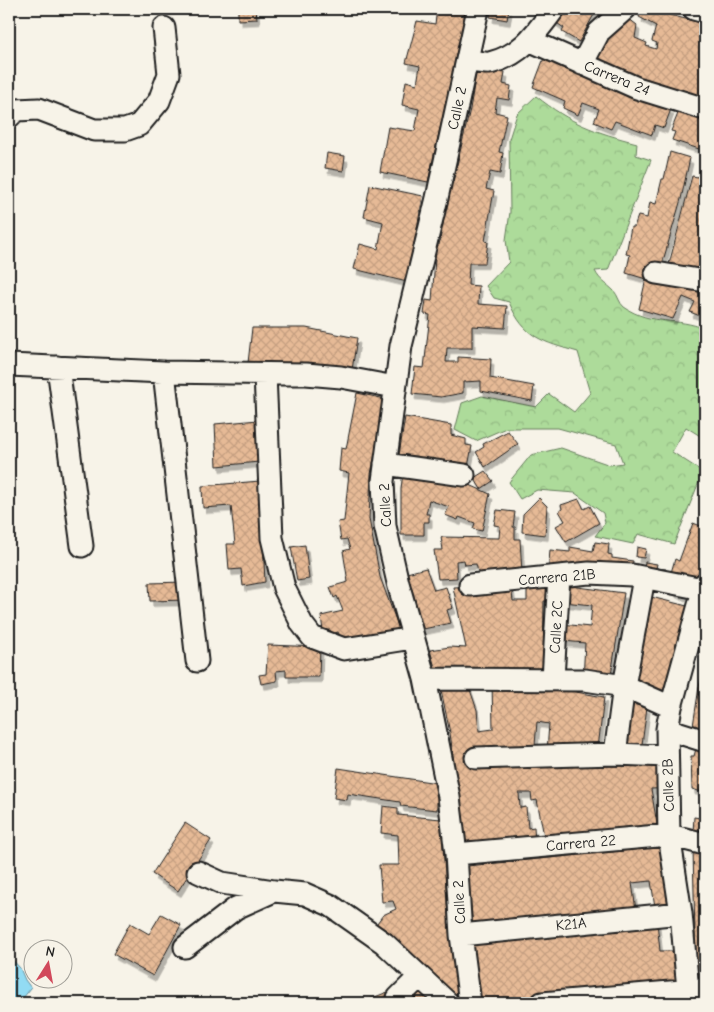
<svg xmlns="http://www.w3.org/2000/svg" width="714" height="1012" viewBox="0 0 714 1012" font-family="'Comic Neue',sans-serif">
	<defs>
		<pattern id="forest-crowns" width="20" height="18" patternUnits="userSpaceOnUse" patternTransform="scale(1.25)"><rect width="20" height="18" fill="#addb9a"/><path d="M2 6a3 3 0 1 1 6 0M12 15a3 3 0 1 1 6 0" fill="none" stroke="#94bb84"/></pattern>
		<pattern id="building-cross-hatch" width="8" height="8" patternUnits="userSpaceOnUse" patternTransform="scale(1.25)"><rect width="8" height="8" fill="#e6ba96"/><path d="M0 0l8 8M0 8l8-8" fill="none" stroke="#c59f81"/></pattern>
		<filter id="shadow"><feDropShadow dx="3" dy="5.5" stdDeviation="0" flood-color="#0004"/></filter>
	</defs>
	<rect width="100%" height="100%" fill="#f7f3e8"/>
	<filter id="ink" filterUnits="userSpaceOnUse"><feTurbulence type="fractalNoise" baseFrequency=".02" numOctaves="2"/><feDisplacementMap in="SourceGraphic" scale="10" xChannelSelector="R" yChannelSelector="G"/><feConvolveMatrix kernelMatrix="1 2 1 2 8 2 1 2 1" color-interpolation-filters="sRGB"/></filter>
	<g filter="url(#ink)">
		<path fill="url(#forest-crowns)" stroke="#647c5b" d="M536,96C571,124 595,132 637,143L636,155L651,160L608,270L595,271C600,281 606,283 614,291C618,295 619,303 624,307C651,326 678,317 705,329V439L686,427L672,452L703,472L674,544L638,534L633,544L595,536L605,523L603,513L575,493L537,490L520,499L509,482L531,455L561,448L610,465L623,463L616,444L558,428H506L476,441L455,430L462,403L482,396L536,407L549,394L574,412L590,393L578,352C543,342 524,338 509,302L494,298L486,286L509,262L506,240L510,212L509,139L517,114Z"/>
		<path fill="#92dbf3" stroke="#638f9d" d="M9,956L20,968L25,980L31,988L19,1003H9Z"/>
		<path fill="url(#building-cross-hatch)" stroke="#1c1c1c" filter="url(#shadow)" d="M238,9H256L257,19L238,20Z
			M437,9H467L428,182L380,172L388,127L415,131L419,109L402,105L406,81L417,84L420,66L406,63L417,21L435,24Z
			M491,9H509L507,20L490,17Z
			M550,9H597L579,42L562,32L564,28L545,15Z
			M641,9H659L671,13L670,15L705,24V99L594,63L604,36L624,15L637,25L635,38L647,43L646,46L656,49L657,43L652,41L656,26L639,17Z
			M544,58L671,109L664,128L655,125L652,135L615,121L611,129L594,122L599,109L583,103L578,115L563,108L565,101L533,87Z
			M477,67L505,72L503,84L511,86L509,100L497,98L495,112L507,115L499,152L503,153L500,174L490,172L486,189L494,191L485,241L488,242L485,263H469L468,285L479,286L478,304L507,306L505,328L472,326V348H447L446,362H458V357L491,359L490,378L534,386L532,401L481,391V381L463,382V393L441,397L412,394L415,367L424,368L430,315L424,314L426,300L432,301L436,244L439,245L451,182H453L470,109Z
			M679,111L705,119V151L672,140L675,132L671,131Z
			M670,152L690,158L681,199L661,268L650,278L705,292V318L690,312L695,302L683,297L673,319L639,309L646,279L626,273L630,255L626,254L631,227H634L638,216L647,218L650,202L656,204L662,179H664Z
			M327,153L345,156L343,171L325,168Z
			M705,154V270L704,276L668,268L692,176L698,177Z
			M370,185L423,196L407,282L354,269L360,244L378,249L383,222L364,217Z
			M252,328H306L357,338L352,370L248,363Z
			M357,393L386,399L371,474L369,519L380,577L401,634L342,640L338,632L331,634L330,630L323,631L321,616L343,611L337,596L334,598L330,587L348,582L343,551L350,549L347,539L341,540L338,522L344,521L349,473L339,471L341,448L346,449Z
			M405,417L451,425V435L466,439V445L472,446L468,467L399,455Z
			M258,420L259,462L217,466L215,424Z
			M508,431L518,444L485,467L476,452L484,447L483,444Z
			M404,464L463,482L490,494L482,531L473,529L475,523L459,517L458,520L445,515L449,507L429,500L426,514H429V522H424V535H401V489Z
			M485,471L493,481L481,489L474,478Z
			M260,481L265,582L243,586L241,569L229,570L227,544H235L231,506L203,508L202,486Z
			M539,498L547,506L545,535L522,532L523,514Z
			M579,499L584,509L590,506L599,523L566,542L556,526L565,521L559,511L562,509L561,505Z
			M497,510L515,512L513,527H515V539H520L522,573L479,576L476,564L465,565L464,560L456,561L457,578L438,579L434,550H443L441,537L499,538L500,526L494,525Z
			M705,513V597L703,603L673,592L670,576L675,559L679,561L693,523L701,526Z
			M595,542L609,544L608,554L612,555V558L633,561L632,570L548,575L550,550L570,552V547L593,551Z
			M305,545L309,579L297,581L291,547Z
			M637,547L646,549L644,558L636,557Z
			M645,562L657,564L656,568L666,569L663,586L642,583Z
			M426,568L434,590L446,587L453,608L447,610L451,623L419,630L403,574Z
			M185,582L186,600L150,601L149,583Z
			M511,584L513,601H527V584H548L547,601H544L543,673L436,671L430,650L450,647L466,648L453,587Z
			M555,584L624,593L610,682L583,680L585,643L551,640L552,623L590,627L592,605L554,601Z
			M635,593L699,609L678,702L616,682Z
			M268,645L320,647L319,677H286V670L276,671L277,681L261,684L259,675L266,674Z
			M705,663V731L693,726L699,687Z
			M492,683L531,684L604,697L597,757L547,751L549,724L537,722L534,756L498,766H673L675,788L651,789L658,830L545,841L537,800L532,801L531,793H519L520,808L526,807L528,828L534,827L535,842L465,845L450,733L440,685L468,684L477,710L479,731L493,729Z
			M612,700L647,707L641,752L621,749Z
			M697,745L705,748V793L692,789L691,756H694Z
			M338,768L437,783V810L401,806L400,802L348,794L347,800L334,798Z
			M383,806L398,808V815L441,819L448,915L458,995L447,997L374,927L383,915L396,909L393,901L382,902L379,865H399L398,835L381,833Z
			M702,812L705,813V836L693,832L694,817L700,818Z
			M185,823L211,840L178,891L152,874Z
			M673,846L676,906L655,907L651,881L632,883L636,910L473,927L467,866Z
			M693,850L705,853V977L696,978Z
			M161,914L181,925L153,976L113,954L130,923L149,934Z
			M657,922L660,951H678L681,982L478,1003L471,940Z
			M414,987L439,1003H404Z
			M392,991V1003H360L385,993Z
			M705,996V1003H662Z"/>
		<g fill="none" stroke-linecap="round" stroke-linejoin="round">
			<g stroke="#1c1c1c" stroke-width="25">
				<path id="minor" d="M694,9L705,12
					M531,41L637,88L705,109
					M467,60C474,61 484,64 490,63C522,55 536,33 554,9
					M582,64L599,32L625,9
					M9,117L16,110L39,109L94,130H125L139,125L159,101L169,74L164,28
					M656,273L705,281
					M9,365L164,372L306,374L341,377L395,387
					M58,367L82,546
					M164,372L197,661
					M265,374L272,538L284,588L302,624L312,637L344,649L413,638
					M385,464L464,475
					M470,585L589,573L632,575L703,589
					M425,679L585,680L624,686L671,707
					M553,679L559,576
					M667,729L705,741
					M615,754L624,686L644,578
					M476,758L615,754L667,756
					M456,854L669,835L705,844
					M198,872L222,883L274,891
					M461,935L681,913
					M185,947L236,908L274,891L305,894L330,905L384,943L448,1003
					M688,990L681,913L669,835L667,729L671,707L705,583
					M398,1003V998L419,977
					M470,1003L461,935L456,854L449,797L425,679L398,583L385,526L383,481L401,346L437,198L478,9
					M542,1003L705,989"/>
			</g>
			<use href="#minor" stroke="#f7f3e8" stroke-width="21"/>
		</g>
	</g>
	<g text-anchor="middle" dominant-baseline="central" stroke-width="5" stroke-linejoin="round" paint-order="stroke">
		<g font-size="15" fill="#1c1c1c" stroke="#f7f3e8">
			<text transform="translate(617 78) rotate(22)">Carrera 24</text>
			<text transform="translate(457 108) rotate(-78)">Calle 2</text>
			<text transform="translate(385 505) rotate(-93)">Calle 2</text>
			<text transform="translate(557 577) rotate(-5)">Carrera 21B</text>
			<text transform="translate(556 627) rotate(-87)">Calle 2C</text>
			<text transform="translate(668 785) rotate(-92)">Calle 2B</text>
			<text transform="translate(581 843) rotate(-5)">Carrera 22</text>
			<text transform="translate(459 902) rotate(-93)">Calle 2</text>
			<text transform="translate(571 924) rotate(-6)">K21A</text>
		</g>
	</g>
	<rect width="714" height="1012" fill="none" stroke="#f7f3e8" stroke-width="30"/>
	<rect x="15" y="15" width="684" height="982" fill="none" stroke="#1c1c1c" stroke-width="2" filter="url(#ink)"/>
	<g transform="translate(48 964) rotate(11)"><circle r="24" fill="#f7f3e8" stroke="#9f9d96"/>
	<path d="M0-4L9 19L0 12L-9 19Z" fill="#d1495b"/>
	<text y="-8" font-size="14" font-weight="bold" text-anchor="middle" fill="#1c1c1c">N</text>
	</g>
</svg>
